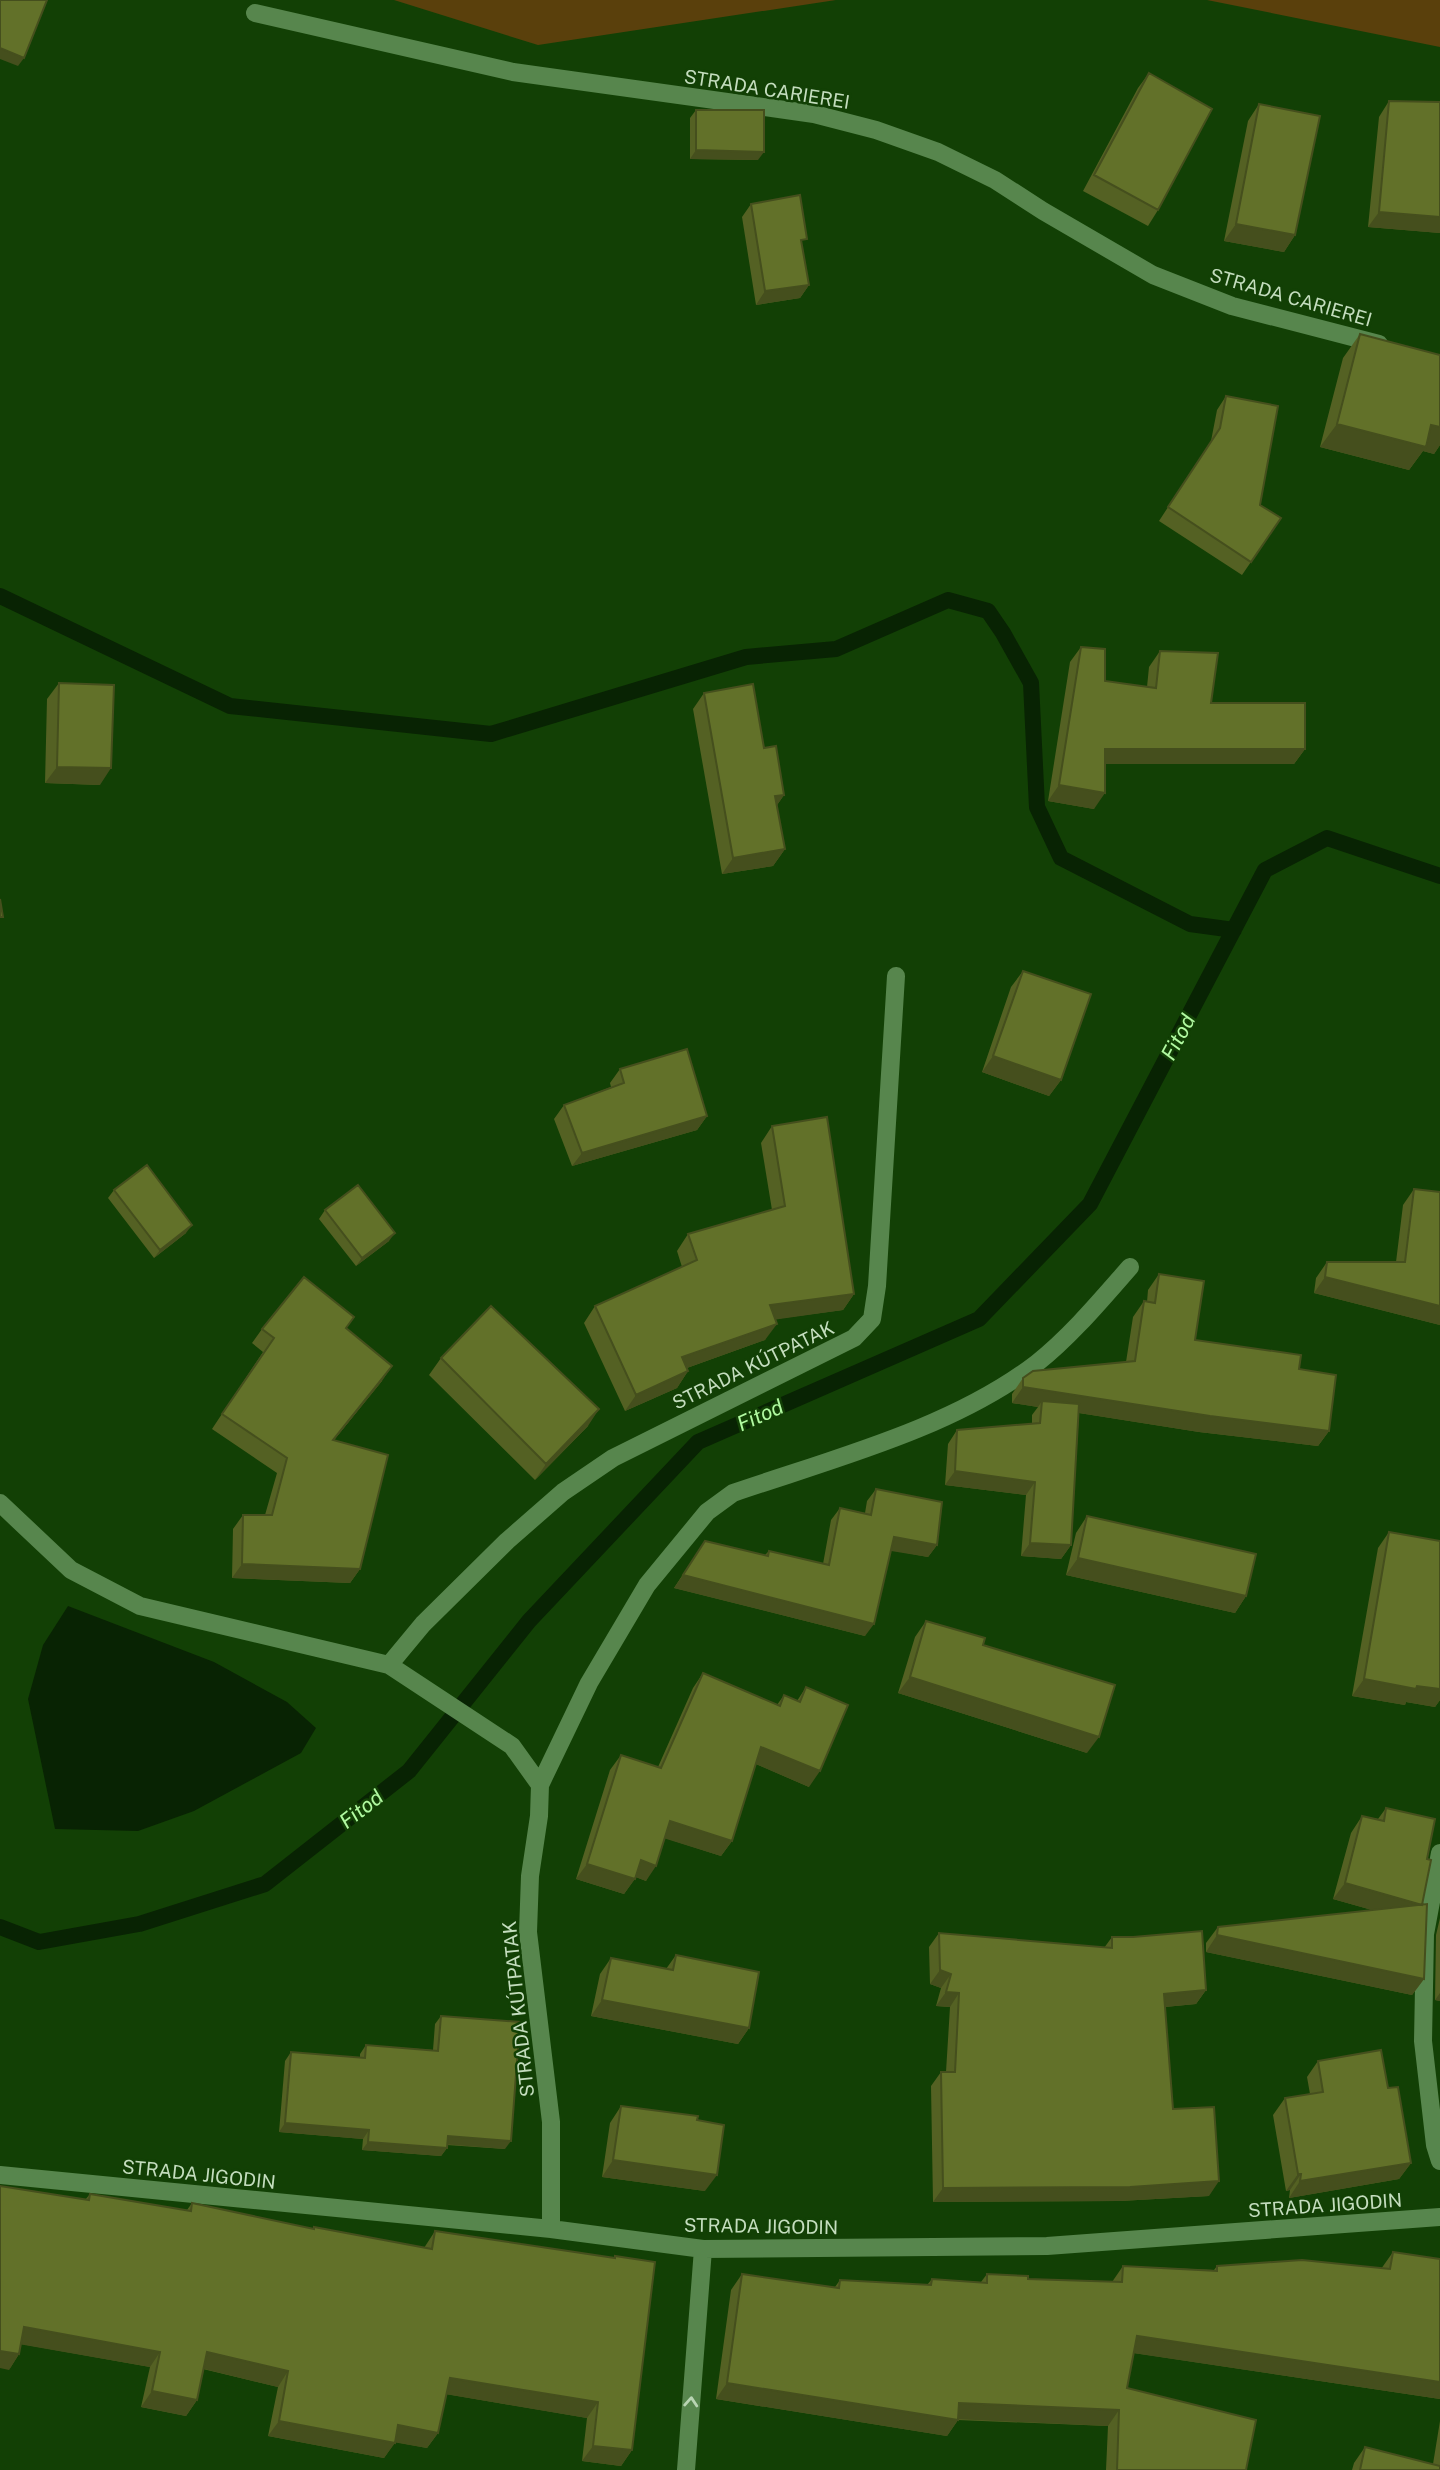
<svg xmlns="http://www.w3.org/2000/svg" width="1440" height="2470" viewBox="0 0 1440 2470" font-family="'Public Sans',sans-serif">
	<rect width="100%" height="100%" fill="#124005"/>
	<path fill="#5a400c" d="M394,0H836L538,45Z
		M1207,0H1440V47Z"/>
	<path fill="#082303" d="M68,1606L214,1662L287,1702L316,1728L301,1753L194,1811L138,1831L55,1829L28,1699L43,1645Z"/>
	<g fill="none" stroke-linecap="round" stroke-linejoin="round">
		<path stroke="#082303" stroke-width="16" d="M0,596L230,706L491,734L746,657L836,649L948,600L988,611L1003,633L1031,683L1037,807L1061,858L1190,924L1234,930
			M0,1927L39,1942L139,1924L265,1884L409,1771L529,1621L698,1442L979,1319L1090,1204L1265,870L1327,838L1440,876"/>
		<path stroke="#57864d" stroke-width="18" d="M255,13L513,72L814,114L876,130L938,152L995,180L1043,211L1153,275L1232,306L1379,344
			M0,1503L71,1570L140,1606L389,1665
			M540,1785L589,1683L647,1585L707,1512L733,1493C832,1459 953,1428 1037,1363C1071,1336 1101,1300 1130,1267
			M1440,1853L1425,1934L1423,2041L1435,2145L1440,2161
			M0,2175L551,2229L703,2249L1047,2246L1440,2217
			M551,2229V2122L528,1932L530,1876L539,1816L540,1785L512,1746L389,1665L423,1624L507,1541L563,1492L613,1458L854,1338L872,1319L877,1286L896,976
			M686,2470L703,2249"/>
	</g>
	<path fill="#546123" d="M1149,73L1158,210L1148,226L1083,191L1138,88Z
		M1389,101L1440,102V233L1368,227L1379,117Z
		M1259,104L1295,235L1284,252L1224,241L1248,121Z
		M696,110L758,160L690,159V118Z
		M751,204L802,246L809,285L800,298L756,305L742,217Z
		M1360,334L1440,355V445L1434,454L1423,451L1409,470L1320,447L1343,358Z
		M1226,396L1260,505L1281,518L1242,575L1159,521L1211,441L1217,410Z
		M1081,647L1105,681L1147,687L1149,667L1160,651L1211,703L1305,749L1294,764H1105L1094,809L1048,801L1070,662Z
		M59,683L100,785L45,783L47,699Z
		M704,693L764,748L784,795L777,805L785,849L773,866L722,874L693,709Z
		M1023,971L1061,1080L1049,1096L982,1072L1011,987Z
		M620,1069L707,1116L697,1130L572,1166L554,1119L564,1105L611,1087L610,1083Z
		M772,1126L854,1294L843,1310L775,1319L765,1340L687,1368L688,1371L677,1388L625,1411L584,1323L595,1306L682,1267L677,1251L688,1234L772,1210L761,1143Z
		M1414,1189L1440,1325L1314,1293L1316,1278L1327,1262H1396L1403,1205Z
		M114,1190L186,1233L154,1258L108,1198Z
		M325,1210L389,1241L356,1266L319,1219Z
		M1159,1274L1195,1340L1299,1369L1329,1431L1318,1446L1199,1432L1079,1413L1071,1545L1061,1559L1021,1556L1026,1495L945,1485L948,1444L957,1430L1032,1424V1415L1038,1407L1012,1403V1394L1023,1378L1126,1362L1133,1317L1144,1301L1147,1302L1148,1290Z
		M262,1329H346L382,1381L334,1440L360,1569L350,1583L232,1578L233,1529L243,1515H265L277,1473L212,1429L263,1352L252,1343Z
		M441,1358L588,1426L535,1480L429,1375Z
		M876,1489L937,1545L928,1557L891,1550L865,1636L674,1588L697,1553L765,1555L769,1551L823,1564L831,1520L840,1508L865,1513L867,1501Z
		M1087,1516L1246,1596L1235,1613L1066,1575L1076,1533Z
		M1389,1532L1440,1541V1700L1435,1707L1406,1702L1405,1705L1352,1696L1378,1548Z
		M926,1621L983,1645L1087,1753L898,1693L915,1637Z
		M703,1673L777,1705L784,1695L797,1701L806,1687L809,1787L756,1764L732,1841L721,1856L665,1838L646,1881L636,1877L624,1894L576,1879L610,1770L621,1755L658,1767L693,1688Z
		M1386,1808L1427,1859L1422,1905L1424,1979L1412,1995L1206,1952V1943L1218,1927L1372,1910L1333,1899L1351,1833L1362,1816L1378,1819Z
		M1440,1918V2001L1435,2000L1436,1935Z
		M939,1933L1104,1948L1112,1937L1206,1990L1196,2004L1165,2007L1173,2109L1209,2196L1120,2201L933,2202L931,2086L941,2072H946L950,2007L936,2006L941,1988L930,1984L929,1947Z
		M676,1955L749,2028L738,2044L591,2016L600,1974L611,1958L666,1969Z
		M441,2016L505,2149L447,2145V2148L441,2156L362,2150L363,2139L279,2132L285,2061L291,2052L360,2058V2054L366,2045L433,2050L435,2024Z
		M1318,2061L1388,2088L1411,2163L1399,2179L1289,2198L1290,2190L1286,2191L1273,2115L1285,2098L1310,2094L1307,2077Z
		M621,2106L697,2120L705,2191L602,2177L610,2123Z
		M90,2194L187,2210L192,2203L313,2229L314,2227L424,2248L435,2231L614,2258L615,2256L632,2450L621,2466L582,2461L587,2418L446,2394L438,2433L427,2448L395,2442L384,2458L268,2436L278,2387L203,2369L197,2400L186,2416L141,2407L150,2367L21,2344L19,2354L9,2370L85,2200Z
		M1393,2252L1440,2259V2399L1134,2353L1127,2388L1246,2470H1106L1108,2426L958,2420L947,2436L716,2399L731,2290L742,2274L835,2287L840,2280L927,2285L932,2279L981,2282L987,2274L1028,2279L1112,2282L1123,2266L1214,2270L1217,2266L1381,2269Z
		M1440,2421V2470H1352L1354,2463L1365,2447L1433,2464Z"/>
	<path fill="#454f1d" d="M0,48L24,58L18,66L0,59Z
		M696,150L764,152L758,160L690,159Z
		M1379,212L1440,217V233L1368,227Z
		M1236,224L1295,235L1284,252L1224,241Z
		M809,285L800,298L756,305L765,291Z
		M1337,424L1431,425L1440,427V445L1434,454L1423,451L1409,470L1320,447Z
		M1105,749H1305L1294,764H1094Z
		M57,767L111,768L100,785L45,783Z
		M1059,785L1105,793L1094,809L1048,801Z
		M784,795L773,811L775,796Z
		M785,849L773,866L722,874L733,858Z
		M993,1056L1061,1080L1049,1096L982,1072Z
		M707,1116L697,1130L572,1166L582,1153Z
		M192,1225L186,1233L154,1258L160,1250Z
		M395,1233L389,1241L356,1266L362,1258Z
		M1325,1277L1440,1306V1325L1314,1293Z
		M854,1294L843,1310L759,1322L770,1305Z
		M777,1324L765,1340L670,1374L682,1357Z
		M392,1366L382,1381L322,1455L333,1440Z
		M688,1371L677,1388L625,1411L636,1395Z
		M1023,1387L1329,1431L1318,1446L1199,1432L1041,1407L1042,1401L1038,1407L1012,1403Z
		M599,1409L588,1426L535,1480L546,1464Z
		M955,1471L1035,1482L1026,1495L945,1485Z
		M894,1537L937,1545L928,1557L885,1550Z
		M1030,1543L1071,1545L1061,1559L1021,1556Z
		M1078,1558L1246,1596L1235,1613L1066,1575Z
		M242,1564L360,1569L350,1583L232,1578Z
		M683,1575L874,1624L865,1636L674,1588Z
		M910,1677L1099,1737L1087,1753L898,1693Z
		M1364,1679L1440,1689V1700L1435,1707L1406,1702L1405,1705L1352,1696Z
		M761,1747L820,1771L809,1787L751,1762Z
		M670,1821L732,1841L721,1856L660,1837Z
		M641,1860L656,1866L646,1881L630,1875Z
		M587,1864L635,1879L624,1894L576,1879Z
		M1345,1883L1422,1905L1411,1921L1333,1899Z
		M1217,1935L1424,1979L1412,1995L1206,1952Z
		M940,1970L951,1974L941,1988L930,1984Z
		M1206,1990L1196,2004L1154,2008L1164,1994Z
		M946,1992L959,1993L950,2007L936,2006Z
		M1440,1993V2001L1435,2000Z
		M602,2000L749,2028L738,2044L591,2016Z
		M285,2123L369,2130L363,2139L279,2132Z
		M448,2136L511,2141L505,2149L442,2144Z
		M368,2142L447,2148L441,2156L362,2150Z
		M613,2160L717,2175L705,2191L602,2177Z
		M1411,2163L1399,2179L1289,2198L1300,2181Z
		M1298,2174H1301L1290,2190L1286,2191Z
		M1219,2181L1209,2196L1120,2201L933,2202L943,2188Z
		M24,2327L160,2352L150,2367L13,2343Z
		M1137,2336L1440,2382V2399L1126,2352Z
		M0,2351L19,2354L9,2370L0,2368Z
		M207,2352L288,2371L278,2387L196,2367Z
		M450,2378L598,2402L587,2418L439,2393Z
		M727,2383L959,2403L1119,2410L1108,2426L955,2419L958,2420L947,2436L716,2399Z
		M152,2391L197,2400L186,2416L141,2407Z
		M279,2421L395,2443L384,2458L268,2436Z
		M398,2425L438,2433L427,2448L387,2441Z
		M593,2446L632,2450L621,2466L582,2461Z"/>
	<path fill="#627129" stroke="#454f1d" stroke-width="2" d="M0,0H47L24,58L0,48Z
		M1149,73L1212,109L1158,210L1094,175Z
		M1389,101L1440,102V217L1379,212Z
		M1259,104L1320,116L1295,235L1236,224Z
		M696,110H764V152L696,150Z
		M800,195L807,239L801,240L809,285L765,291L751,204Z
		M1360,334L1440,355V427L1431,425L1426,447L1337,424Z
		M1226,396L1278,406L1260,505L1281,518L1251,562L1168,507L1220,428Z
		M1081,647L1105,649V681L1156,688L1160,651L1218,653L1211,703H1305V749H1105V793L1059,785Z
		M59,683L114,685L111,768L57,767Z
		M753,684L764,748L776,746L784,795L775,796L785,849L733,858L704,693Z
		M0,899L3,917H0Z
		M1023,971L1091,994L1061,1080L993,1056Z
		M687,1049L707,1116L582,1153L564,1105L624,1083L620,1069Z
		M827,1117L854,1294L770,1305L777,1324L682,1357L688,1371L636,1395L595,1306L697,1260L688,1234L785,1206L772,1126Z
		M147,1165L192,1225L160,1250L114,1190Z
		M358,1185L395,1233L362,1258L325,1210Z
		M1414,1189L1440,1192V1306L1325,1277L1327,1262H1405Z
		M1159,1274L1204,1281L1195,1340L1301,1355L1299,1369L1336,1375L1329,1431L1210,1416L1023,1387V1378L1033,1371L1135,1361L1144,1301L1155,1303Z
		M304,1277L354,1317L346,1328L392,1366L333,1440L388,1455L360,1569L242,1564L243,1515H272L287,1458L222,1414L274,1338L262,1329Z
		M491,1306L599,1409L546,1464L441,1358Z
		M1042,1401L1079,1404L1071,1545L1030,1543L1035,1482L955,1471L957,1430L1040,1423Z
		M876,1489L942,1502L937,1545L894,1537L874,1624L683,1575L705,1541L768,1556L769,1551L829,1565L840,1508L871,1515Z
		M1087,1516L1256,1554L1246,1596L1078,1558Z
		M1389,1532L1440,1541V1689L1417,1686L1416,1689L1364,1679Z
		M926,1621L985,1638L983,1645L1115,1685L1099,1737L910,1677Z
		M703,1673L780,1706L784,1695L800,1702L806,1687L848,1705L820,1771L761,1747L732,1841L670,1821L656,1866L641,1860L635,1879L587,1864L621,1755L661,1768Z
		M1386,1808L1435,1819L1427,1859L1431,1860L1422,1905L1345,1883L1362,1816L1384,1821Z
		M1427,1904L1424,1979L1217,1935L1218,1927Z
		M1202,1931L1206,1990L1164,1994L1173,2109L1214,2107L1219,2181L1130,2187L943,2188L941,2072H955L959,1993L946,1992L951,1974L940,1970L939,1933L1112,1948V1937H1133Z
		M676,1955L759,1972L749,2028L602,2000L611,1958L673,1970Z
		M441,2016L520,2022L511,2141L448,2136L447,2148L368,2142L369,2130L285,2123L291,2052L365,2058L366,2045L438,2051Z
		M1381,2050L1388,2088L1398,2087L1411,2163L1300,2181L1301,2174H1298L1285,2098L1323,2092L1318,2061Z
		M621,2106L698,2116L697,2120L724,2125L717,2175L613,2160Z
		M0,2186L89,2200L90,2194L191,2211L192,2203L314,2229V2227L432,2249L435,2231L615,2258V2256L655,2262L632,2450L593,2446L598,2402L450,2378L438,2433L398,2425L395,2443L279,2421L288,2371L207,2352L197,2400L152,2391L160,2352L24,2327L19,2354L0,2351Z
		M1393,2252L1440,2259V2382L1137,2336L1127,2388L1256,2420L1246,2470H1117L1119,2410L959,2403L958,2420L727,2383L742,2274L839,2288L840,2280L931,2285L932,2279L987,2283V2274L1028,2276V2279L1122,2282L1123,2266L1217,2271V2266L1302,2260L1390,2269Z
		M1365,2447L1440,2466V2470H1360Z"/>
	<defs><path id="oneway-chevron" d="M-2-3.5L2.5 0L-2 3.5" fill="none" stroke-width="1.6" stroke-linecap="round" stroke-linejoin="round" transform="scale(1.75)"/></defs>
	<use stroke="#b9d4b3" href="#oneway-chevron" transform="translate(691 2402) rotate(-86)"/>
	<g text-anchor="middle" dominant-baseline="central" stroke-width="5" stroke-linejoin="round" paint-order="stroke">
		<g font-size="19" fill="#c4ddbe" stroke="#124005">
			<text transform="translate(767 89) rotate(9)">STRADA CARIEREI</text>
			<text transform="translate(1291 297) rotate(16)">STRADA CARIEREI</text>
			<text transform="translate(753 1365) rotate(-26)">STRADA KÚTPATAK</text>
			<text transform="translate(518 2009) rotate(-96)">STRADA KÚTPATAK</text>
			<text transform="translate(199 2174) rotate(6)">STRADA JIGODIN</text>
			<text transform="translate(1325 2205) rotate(-4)">STRADA JIGODIN</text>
			<text transform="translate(761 2226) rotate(1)">STRADA JIGODIN</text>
		</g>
		<g font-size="21" font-style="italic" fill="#b1faa1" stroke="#124005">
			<text transform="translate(1178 1037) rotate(-62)">Fitod</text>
			<text transform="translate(760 1415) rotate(-24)">Fitod</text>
			<text transform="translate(361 1809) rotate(-38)">Fitod</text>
		</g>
	</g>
</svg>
